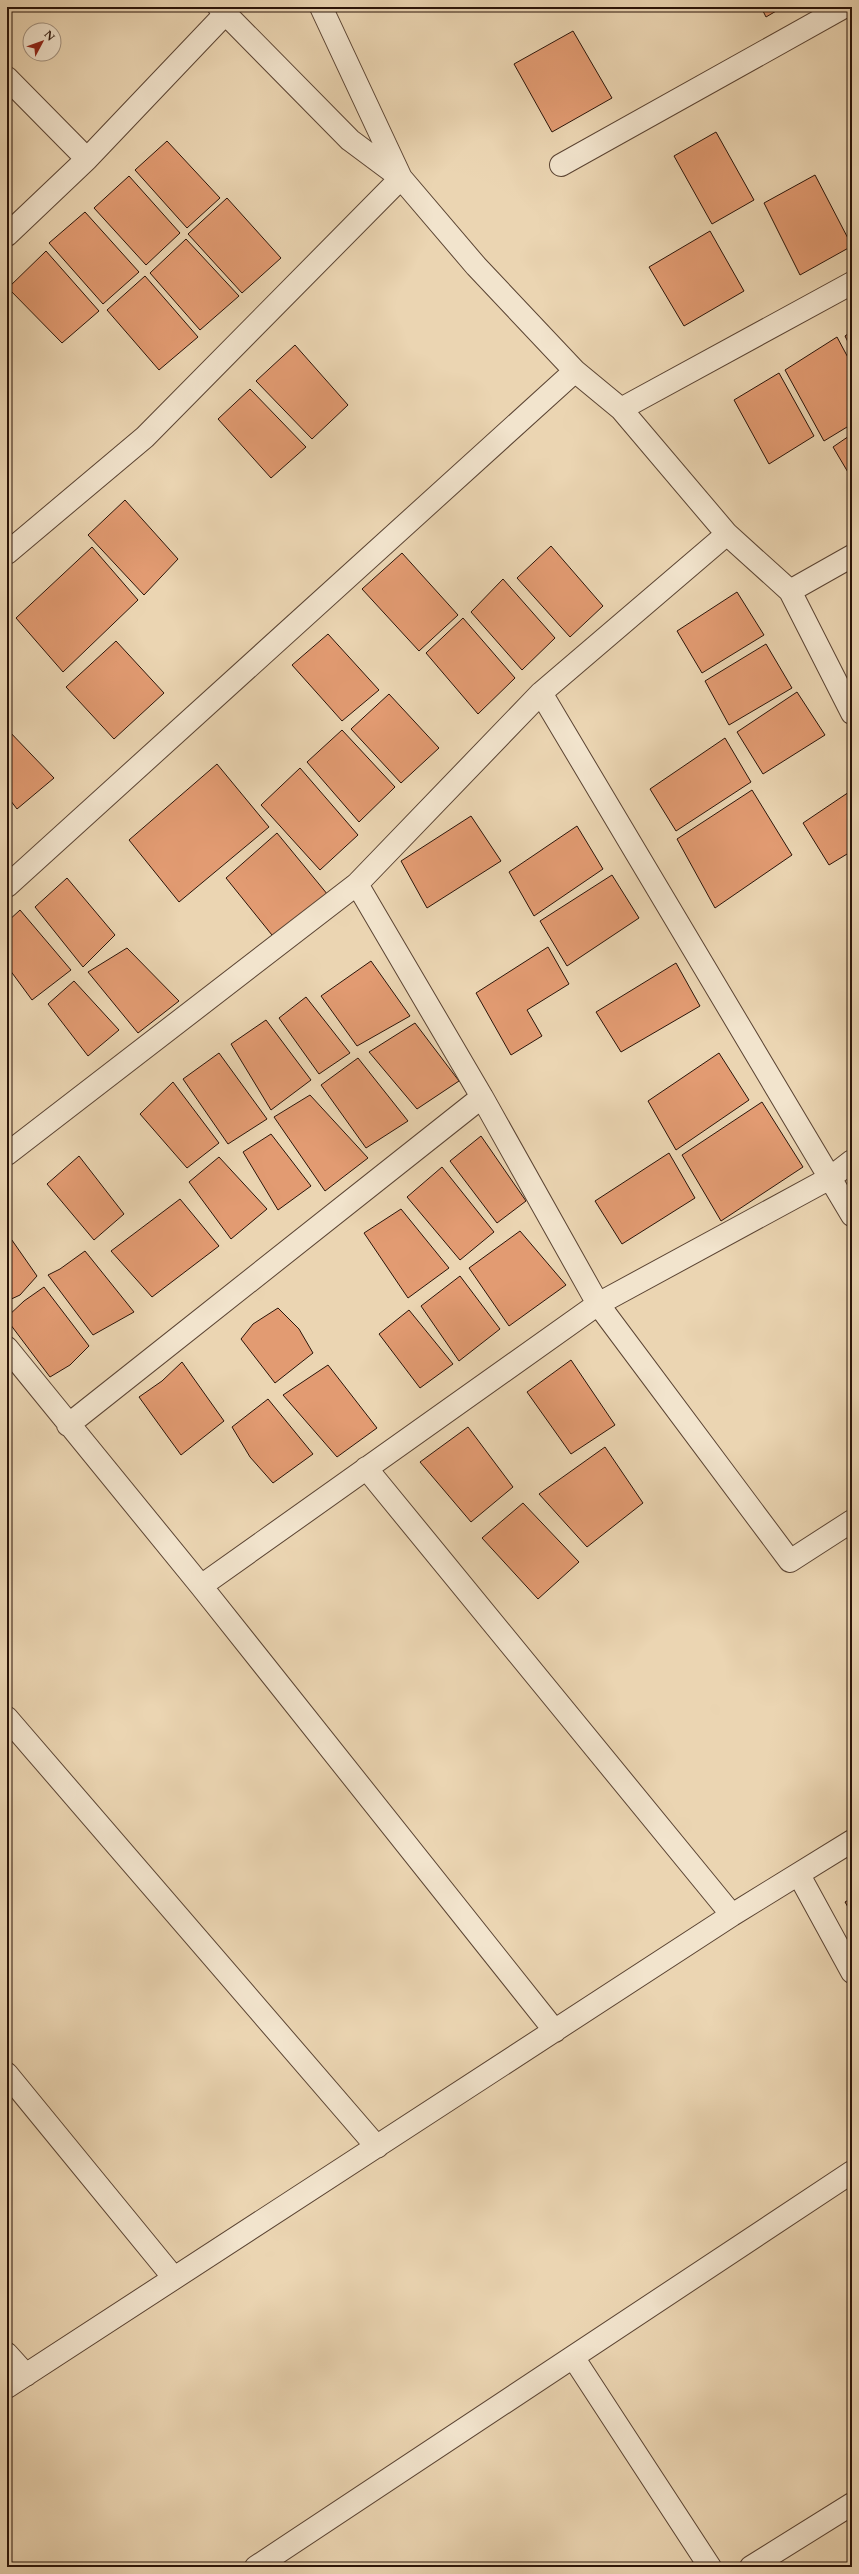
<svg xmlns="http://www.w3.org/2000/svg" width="859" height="2574" viewBox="0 0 859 2574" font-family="Cardo,serif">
	<rect width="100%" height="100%" fill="#ebd5b2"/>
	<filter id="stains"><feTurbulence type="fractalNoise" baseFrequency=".005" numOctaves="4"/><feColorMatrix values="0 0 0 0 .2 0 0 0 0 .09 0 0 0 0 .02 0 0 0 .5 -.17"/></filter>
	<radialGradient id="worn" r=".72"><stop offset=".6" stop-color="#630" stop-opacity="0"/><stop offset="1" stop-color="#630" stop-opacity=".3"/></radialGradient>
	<path fill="#e29b72" stroke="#2b1409" d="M761,7H783L766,17Z
		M573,31L612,98L552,132L514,64Z
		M716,132L754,200L712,224L674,156Z
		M167,141L220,198L187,228L135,170Z
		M815,175L852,246L800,275L764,203Z
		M129,176L180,233L146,265L94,208Z
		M227,198L281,258L242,293L188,234Z
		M85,212L139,272L103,304L49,243Z
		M710,231L744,291L684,326L649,267Z
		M186,239L239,296L200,330L150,273Z
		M46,251L99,311L62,343L8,288Z
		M145,276L198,337L159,370L107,310Z
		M852,331V350L845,336Z
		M837,337L852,365V424L824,441L785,370Z
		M295,345L348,405L312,439L256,381Z
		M779,373L814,436L769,464L734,400Z
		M250,389L306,447L271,478L218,419Z
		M852,434V479L833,447Z
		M125,500L178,559L144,595L88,535Z
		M551,546L603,606L570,637L517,578Z
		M92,547L138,600L63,672L16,618Z
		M402,553L458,615L419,651L362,589Z
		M503,579L555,638L522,670L471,612Z
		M737,592L764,635L702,673L677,631Z
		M463,618L515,678L478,714L426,653Z
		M328,634L379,690L342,721L292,665Z
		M116,641L164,693L114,739L66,687Z
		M766,644L792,688L729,725L705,681Z
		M797,692L825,735L763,774L737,732Z
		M389,694L439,748L401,783L351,729Z
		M7,729L54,778L17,809L7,796Z
		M342,730L395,787L359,822L307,762Z
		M725,738L751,782L676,831L650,789Z
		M217,764L269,827L179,902L129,840Z
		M300,768L358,835L320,870L261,805Z
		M752,790L792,855L715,908L677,839Z
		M852,790V851L829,865L803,823Z
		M471,816L501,861L427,908L401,861Z
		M577,826L603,869L534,916L509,872Z
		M277,833L328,895L276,940L226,878Z
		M612,875L639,918L567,966L540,921Z
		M67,878L115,935L83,967L35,907Z
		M20,910L71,970L32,1000L7,966V922Z
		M548,947L569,984L527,1010L542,1036L511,1055L476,993Z
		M127,948L179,1001L138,1033L88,972Z
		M371,961L410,1016L357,1046L321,996Z
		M676,963L700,1006L621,1052L596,1012Z
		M74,981L119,1030L88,1056L48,1004Z
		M306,997L350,1053L319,1074L279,1018Z
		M266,1020L311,1080L271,1110L231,1044Z
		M415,1023L459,1081L417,1109L369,1052Z
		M219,1053L267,1119L228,1144L183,1079Z
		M719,1053L749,1100L676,1150L648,1101Z
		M358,1058L408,1121L366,1148L321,1085Z
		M173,1082L219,1143L187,1168L140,1114Z
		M310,1095L368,1158L325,1191L274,1117Z
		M762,1102L803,1167L721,1221L682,1155Z
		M271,1134L311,1186L278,1210L243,1152Z
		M481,1136L526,1201L497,1223L450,1161Z
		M669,1153L695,1198L622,1244L595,1201Z
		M79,1156L124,1214L94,1240L47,1184Z
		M219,1157L267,1209L231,1239L189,1182Z
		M442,1167L494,1232L460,1260L407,1197Z
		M180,1199L219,1246L152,1297L111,1251Z
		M401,1209L449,1268L408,1298L364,1233Z
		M520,1231L566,1285L509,1326L469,1268Z
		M7,1233L37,1276L20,1295L7,1301Z
		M85,1251L134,1312L93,1335L48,1275L60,1269Z
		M460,1276L500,1329L459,1361L421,1306Z
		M44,1287L89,1346L70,1365L50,1377L7,1320V1317L24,1301Z
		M278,1308L299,1329L313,1353L275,1383L241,1339L253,1324Z
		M409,1310L453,1364L420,1388L379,1334Z
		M571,1360L615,1425L571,1454L527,1392Z
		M182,1362L224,1421L181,1455L139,1397L162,1381Z
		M328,1365L377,1428L337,1457L283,1395Z
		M268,1399L313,1454L273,1483L250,1457L232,1427Z
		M468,1427L513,1487L471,1522L420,1462Z
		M605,1447L643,1503L587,1547L539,1494Z
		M523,1503L579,1562L538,1599L482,1538Z
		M852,1898V1914L845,1902Z"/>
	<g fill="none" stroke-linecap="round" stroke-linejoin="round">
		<g stroke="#5b4433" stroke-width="24">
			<path id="street" d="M321,7L401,178L476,266L575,371L621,409L727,534L790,591L852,713
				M7,78L87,159
				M561,165L844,7
				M7,235L87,159L225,14
				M621,409L852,283
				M7,553L145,437L401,178L350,140L219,7
				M790,591L852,556
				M541,693L852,1215
				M7,886L575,371
				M7,1154L357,884L541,693L727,534
				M852,1161L830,1178L598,1304L790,1561L852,1521
				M7,1348L201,1586L555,2031
				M68,1425L482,1097L357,884
				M366,1468L732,1915
				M201,1586L598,1304L482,1097
				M7,1718L377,2147
				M799,1875L852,1972
				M7,2074L174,2278
				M7,2354L26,2375
				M573,2357L710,2567
				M7,2387L732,1915L852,1841
				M256,2567L852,2172
				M751,2567L852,2504"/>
		</g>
		<use href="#street" stroke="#f2e4cd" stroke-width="22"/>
	</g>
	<rect width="859" height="2574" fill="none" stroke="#ebd5b2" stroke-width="24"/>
	<rect x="8" y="8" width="843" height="2558" fill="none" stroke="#2b1409" stroke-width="2"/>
	<rect x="12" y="12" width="835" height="2550" fill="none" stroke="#2b1409"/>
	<g transform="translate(42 42) rotate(49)"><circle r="19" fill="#f2e4cd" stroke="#a2917f"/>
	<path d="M0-3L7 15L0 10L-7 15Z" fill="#8f2418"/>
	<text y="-6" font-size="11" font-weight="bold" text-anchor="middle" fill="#2b1409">N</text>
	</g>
	<rect width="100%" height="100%" filter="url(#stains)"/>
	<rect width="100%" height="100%" fill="url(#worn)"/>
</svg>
